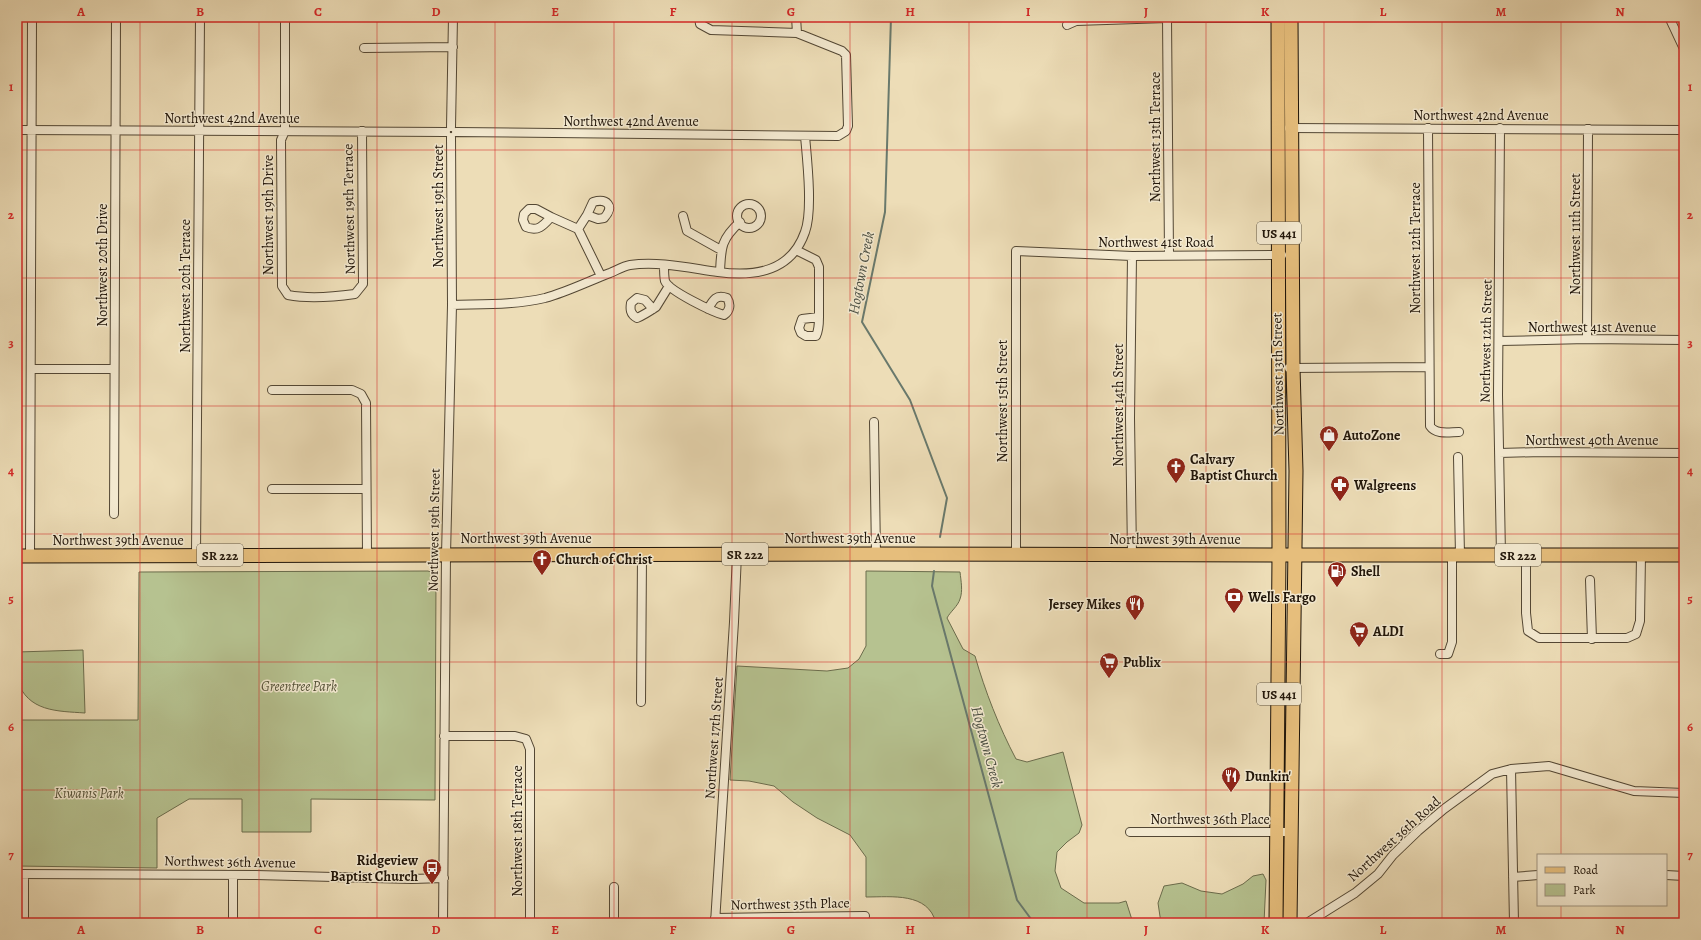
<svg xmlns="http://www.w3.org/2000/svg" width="1701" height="940" viewBox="0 0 1701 940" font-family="Alegreya,serif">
	<rect width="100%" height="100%" fill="#edddb7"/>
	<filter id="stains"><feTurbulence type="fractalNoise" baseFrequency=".005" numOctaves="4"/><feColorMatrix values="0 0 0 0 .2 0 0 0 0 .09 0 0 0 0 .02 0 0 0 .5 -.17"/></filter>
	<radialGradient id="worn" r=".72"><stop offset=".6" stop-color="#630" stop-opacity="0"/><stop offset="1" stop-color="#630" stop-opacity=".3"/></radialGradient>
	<path fill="#b6c290" stroke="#6b6c4c" d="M428,571L433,573L436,577L435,800L311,799V832H242V799H189L157,818V868L17,866V720H138L139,572Z
		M866,571L960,572C961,581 963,591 960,599C958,606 950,612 947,618L963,649L975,656C985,691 999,727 1016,759L1027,762L1063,752L1082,825L1079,833L1067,842L1057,852L1055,871L1061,888L1084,903H1119L1126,901L1133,923H936C928,892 892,897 866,897V857L850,835L817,818L793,802L774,786L749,781L730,780L737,666L827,671L848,668L859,659L866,646Z
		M83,650L85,713C57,711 28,712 17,680C15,672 17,660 17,652Z
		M1263,874L1266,880L1264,923H1161L1158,903L1164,886L1182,883L1201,891L1222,894L1243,884L1253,876Z"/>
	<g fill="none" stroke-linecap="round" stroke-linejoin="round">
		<path stroke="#69796c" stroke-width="2" d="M891,17L885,212L862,322L910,400L947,498L940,537
			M934,571L932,586L1017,900L1034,923"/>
		<g stroke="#534734" stroke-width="10">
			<path id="street" d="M285,17V131L281,140L282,286L288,295C309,299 333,297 355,294L363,284L362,131
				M796,17L797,33
				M1669,17L1684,49
				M1167,18L1169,255
				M1067,25L1076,21L1167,18H1282
				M364,48L453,47
				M451,127L453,17
				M1289,128L1684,130
				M1428,128L1430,426C1436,435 1449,432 1459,432
				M1500,128L1498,395L1501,555
				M17,130L446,132
				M456,132L838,136L846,131L848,126L846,55L842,51L797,33L711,30L700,24L699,17
				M737 216a12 12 0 1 1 24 0a12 12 0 1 1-24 0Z
				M683,216L687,231L721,250
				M551,217L536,209H529L524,214L523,220L526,227C538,232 543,226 551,217L578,229L587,215L598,219L604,218C615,206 607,198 593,202L587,215
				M578,229L601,276
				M796,250L816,260L819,267V317C819,324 819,330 816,336H806L801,333L799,328L802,319L819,317
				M664,265C664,270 664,276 665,281C669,291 713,312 724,315C730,311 731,304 727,298C716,294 713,300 708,309
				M720,272C721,248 721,239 740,222
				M452,305C483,304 515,305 545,298C567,292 589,281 610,273C617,270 624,266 630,265C659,261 689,268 718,272C755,277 791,272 805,232C813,211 807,159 805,136
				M653,309L645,300L637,298L631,303C630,309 630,314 637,318C644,315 650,311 656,307L669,286
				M1587,339L1588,129
				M1500,341L1587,339L1684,340
				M1289,368L1429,367
				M31,369H114
				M272,390H352L361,394L366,403L367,555
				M874,422L876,554
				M1499,453L1542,452L1684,453
				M1458,457L1460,555
				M272,489H366
				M114,514L116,17
				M1016,554V251L1132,256L1282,255
				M1132,554L1130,418L1132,256
				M196,555L200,17
				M1526,555V613L1528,631L1539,638H1627L1636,634L1640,621L1641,555
				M30,556L32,17
				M1590,580L1592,639
				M1440,654H1448L1452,642V555
				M641,702L642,554
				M444,736H515L526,739L530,749V923
				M1511,769L1514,923
				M1130,832H1291
				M17,874L256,875L412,879L444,878
				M1666,875L1684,876
				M1513,877L1538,875
				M715,918L865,916
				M24,923V874
				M233,923V875
				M443,923L446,555L452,305L451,137
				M614,923V887
				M715,923L734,622L737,554
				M1307,923L1355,893L1378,874L1393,855L1418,831L1444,809L1492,774L1511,769L1549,766L1634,791L1684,793"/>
		</g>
		<g stroke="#201509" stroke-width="15">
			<path id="primary" d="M17,556L876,554L1295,555H1684
				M1276,923L1279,555L1278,17
				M1290,923L1296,471L1293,368L1291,17"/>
		</g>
		<use href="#street" stroke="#f3e9d0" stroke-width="8"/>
		<use href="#primary" stroke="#e6be7c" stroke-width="13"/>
	</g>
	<path fill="none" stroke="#d62828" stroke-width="1" stroke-opacity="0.55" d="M140,17V923M259,17V923M377,17V923M495,17V923M614,17V923M732,17V923M850,17V923M969,17V923M1087,17V923M1206,17V923M1324,17V923M1442,17V923M1561,17V855M17,150H1684M17,278H1684M17,406H1684M17,534H1684M17,662H1684M17,790H1684M1561,905V923"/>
	<defs>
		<g id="shop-pin" transform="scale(1)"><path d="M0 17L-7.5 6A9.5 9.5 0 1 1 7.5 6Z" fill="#8f2418" stroke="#f3e9d0"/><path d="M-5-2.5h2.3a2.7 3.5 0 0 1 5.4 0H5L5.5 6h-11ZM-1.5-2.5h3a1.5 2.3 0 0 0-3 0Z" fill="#fff"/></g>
		<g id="church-pin" transform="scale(1)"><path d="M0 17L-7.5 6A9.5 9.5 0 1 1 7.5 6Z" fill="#8f2418" stroke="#f3e9d0"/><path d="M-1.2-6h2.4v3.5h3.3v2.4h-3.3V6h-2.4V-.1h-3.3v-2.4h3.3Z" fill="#fff"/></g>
		<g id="pharmacy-pin" transform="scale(1)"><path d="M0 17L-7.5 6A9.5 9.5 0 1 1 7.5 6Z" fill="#8f2418" stroke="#f3e9d0"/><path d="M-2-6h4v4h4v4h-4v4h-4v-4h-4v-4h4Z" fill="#fff"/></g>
		<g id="fuel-pin" transform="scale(1)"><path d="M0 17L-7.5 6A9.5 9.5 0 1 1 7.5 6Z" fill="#8f2418" stroke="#f3e9d0"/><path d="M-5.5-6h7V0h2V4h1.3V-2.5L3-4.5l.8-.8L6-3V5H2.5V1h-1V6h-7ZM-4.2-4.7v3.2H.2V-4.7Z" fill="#fff"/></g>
		<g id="bank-pin" transform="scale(1)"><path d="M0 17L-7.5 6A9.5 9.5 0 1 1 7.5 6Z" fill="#8f2418" stroke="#f3e9d0"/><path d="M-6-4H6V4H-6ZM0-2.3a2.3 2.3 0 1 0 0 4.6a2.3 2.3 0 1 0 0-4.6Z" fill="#fff"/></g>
		<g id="restaurant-pin" transform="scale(1)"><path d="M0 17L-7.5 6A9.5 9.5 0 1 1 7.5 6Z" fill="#8f2418" stroke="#f3e9d0"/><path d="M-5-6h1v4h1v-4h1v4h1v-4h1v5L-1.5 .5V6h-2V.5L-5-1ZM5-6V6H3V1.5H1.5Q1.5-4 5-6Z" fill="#fff"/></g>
		<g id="supermarket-pin" transform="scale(1)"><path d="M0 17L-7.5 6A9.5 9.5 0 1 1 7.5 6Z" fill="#8f2418" stroke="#f3e9d0"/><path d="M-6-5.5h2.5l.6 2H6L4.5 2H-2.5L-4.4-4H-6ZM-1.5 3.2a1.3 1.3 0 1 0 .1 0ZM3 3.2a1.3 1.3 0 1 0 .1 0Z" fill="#fff"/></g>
		<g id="bus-pin" transform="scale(1)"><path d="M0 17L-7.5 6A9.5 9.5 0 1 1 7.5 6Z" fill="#8f2418" stroke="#f3e9d0"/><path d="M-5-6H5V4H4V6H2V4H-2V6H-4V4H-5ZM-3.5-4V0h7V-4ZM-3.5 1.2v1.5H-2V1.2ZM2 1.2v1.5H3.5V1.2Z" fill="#fff"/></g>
	</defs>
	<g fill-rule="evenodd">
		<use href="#shop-pin" x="1329" y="435"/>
		<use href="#church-pin" x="1176" y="467"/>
		<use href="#pharmacy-pin" x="1340" y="485"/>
		<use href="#church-pin" x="542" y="559"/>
		<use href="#fuel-pin" x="1337" y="571"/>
		<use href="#bank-pin" x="1234" y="597"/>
		<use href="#restaurant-pin" x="1135" y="604"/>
		<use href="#supermarket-pin" x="1359" y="631"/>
		<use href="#supermarket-pin" x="1109" y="662"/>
		<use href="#restaurant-pin" x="1231" y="776"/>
		<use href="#bus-pin" x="432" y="868"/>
	</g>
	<g text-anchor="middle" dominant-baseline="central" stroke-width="3" stroke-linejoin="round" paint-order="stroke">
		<g fill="#f3e9d0" stroke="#5f5545" stroke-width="1">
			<rect x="1257" y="222" width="44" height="22" rx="3"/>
			<rect x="722" y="543" width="46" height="22" rx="3"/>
			<rect x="197" y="544" width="46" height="22" rx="3"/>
			<rect x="1495" y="544" width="46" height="22" rx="3"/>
			<rect x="1257" y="683" width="44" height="22" rx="3"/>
		</g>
		<g font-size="13" font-weight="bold" fill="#201509">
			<text x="1279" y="233">US 441</text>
			<text x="745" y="554">SR 222</text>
			<text x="220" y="555">SR 222</text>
			<text x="1518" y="555">SR 222</text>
			<text x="1279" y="694">US 441</text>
		</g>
		<g font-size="14" fill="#201509" stroke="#f3e9d0">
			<text x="1481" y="115">Northwest 42nd Avenue</text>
			<text x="232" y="118">Northwest 42nd Avenue</text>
			<text x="631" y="121">Northwest 42nd Avenue</text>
			<text transform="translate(1155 137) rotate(-90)">Northwest 13th Terrace</text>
			<text transform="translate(438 206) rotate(-90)">Northwest 19th Street</text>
			<text transform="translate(349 209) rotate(-91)">Northwest 19th Terrace</text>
			<text transform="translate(268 215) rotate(-90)">Northwest 19th Drive</text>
			<text transform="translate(1575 234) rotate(-90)">Northwest 11th Street</text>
			<text x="1156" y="242">Northwest 41st Road</text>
			<text transform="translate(1415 248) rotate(-90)">Northwest 12th Terrace</text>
			<text transform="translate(102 265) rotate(-90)">Northwest 20th Drive</text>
			<text transform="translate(185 286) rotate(-90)">Northwest 20th Terrace</text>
			<text x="1592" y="327">Northwest 41st Avenue</text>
			<text transform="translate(1486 341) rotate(-89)">Northwest 12th Street</text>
			<text transform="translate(1278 374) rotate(-91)">Northwest 13th Street</text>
			<text transform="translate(1002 401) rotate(-90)">Northwest 15th Street</text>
			<text transform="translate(1118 405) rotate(-90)">Northwest 14th Street</text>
			<text x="1592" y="440">Northwest 40th Avenue</text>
			<text transform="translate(434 530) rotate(-89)">Northwest 19th Street</text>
			<text x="526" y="538">Northwest 39th Avenue</text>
			<text x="850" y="538">Northwest 39th Avenue</text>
			<text x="1175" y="539">Northwest 39th Avenue</text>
			<text x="118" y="540">Northwest 39th Avenue</text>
			<text transform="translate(714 738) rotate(-86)">Northwest 17th Street</text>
			<text x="1210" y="819">Northwest 36th Place</text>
			<text transform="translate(517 831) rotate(-90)">Northwest 18th Terrace</text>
			<text transform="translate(1394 839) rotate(-42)">Northwest 36th Road</text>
			<text transform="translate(230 862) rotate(1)">Northwest 36th Avenue</text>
			<text transform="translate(790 904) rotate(-1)">Northwest 35th Place</text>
		</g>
		<g font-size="14" font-weight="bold" fill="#201509" stroke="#f3e9d0" text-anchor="start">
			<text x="1343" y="435">AutoZone</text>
			<text x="1190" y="459">Calvary<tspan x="1190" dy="16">Baptist Church</tspan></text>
			<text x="1354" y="485">Walgreens</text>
			<text x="556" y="559">Church of Christ</text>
			<text x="1351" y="571">Shell</text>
			<text x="1248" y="597">Wells Fargo</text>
			<text x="1121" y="604" text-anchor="end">Jersey Mikes</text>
			<text x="1373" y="631">ALDI</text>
			<text x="1123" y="662">Publix</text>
			<text x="1245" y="776">Dunkin'</text>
			<text x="418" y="860" text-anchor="end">Ridgeview<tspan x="418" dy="16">Baptist Church</tspan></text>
		</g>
		<g font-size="14" font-style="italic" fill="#545238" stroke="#f3e9d0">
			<text x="299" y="686">Greentree Park</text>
			<text x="89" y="793">Kiwanis Park</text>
		</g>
		<g font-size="15" font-style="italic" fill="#4a4f43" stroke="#f3e9d0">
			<text transform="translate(861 273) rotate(-79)">Hogtown Creek</text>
			<text transform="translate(987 747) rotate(75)">Hogtown Creek</text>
		</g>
	</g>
	<rect width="1701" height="940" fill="none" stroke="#edddb7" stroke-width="44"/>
	<rect x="1537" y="854" width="130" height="52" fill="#f3e9d0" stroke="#9f9480"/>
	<rect x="1545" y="867" width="20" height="6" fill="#e6be7c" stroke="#9f9480"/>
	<text x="1573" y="874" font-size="12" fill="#201509">Road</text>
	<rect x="1545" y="884" width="20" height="12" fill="#b6c290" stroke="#9f9480"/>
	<text x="1573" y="894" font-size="12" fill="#201509">Park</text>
	<rect x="22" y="22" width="1657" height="896" fill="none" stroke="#d62828" stroke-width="1.5"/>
	<g font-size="13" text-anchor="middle" font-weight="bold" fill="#d62828">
		<text x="81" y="16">A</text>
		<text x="200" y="16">B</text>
		<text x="318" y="16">C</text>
		<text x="436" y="16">D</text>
		<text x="555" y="16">E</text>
		<text x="673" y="16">F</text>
		<text x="791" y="16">G</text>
		<text x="910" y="16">H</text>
		<text x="1028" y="16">I</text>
		<text x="1146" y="16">J</text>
		<text x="1265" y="16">K</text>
		<text x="1383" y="16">L</text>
		<text x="1501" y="16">M</text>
		<text x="1620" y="16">N</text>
		<text x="11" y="91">1</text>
		<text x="1690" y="91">1</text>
		<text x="11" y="219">2</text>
		<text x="1690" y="219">2</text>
		<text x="11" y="347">3</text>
		<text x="1690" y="347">3</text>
		<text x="11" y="475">4</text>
		<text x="1690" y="475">4</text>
		<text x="11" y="603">5</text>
		<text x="1690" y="603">5</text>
		<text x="11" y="731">6</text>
		<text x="1690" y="731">6</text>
		<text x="11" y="859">7</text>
		<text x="1690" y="859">7</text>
		<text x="81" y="934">A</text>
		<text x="200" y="934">B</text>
		<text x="318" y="934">C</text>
		<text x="436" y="934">D</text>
		<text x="555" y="934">E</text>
		<text x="673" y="934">F</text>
		<text x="791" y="934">G</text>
		<text x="910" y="934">H</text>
		<text x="1028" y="934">I</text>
		<text x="1146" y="934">J</text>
		<text x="1265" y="934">K</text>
		<text x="1383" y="934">L</text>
		<text x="1501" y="934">M</text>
		<text x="1620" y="934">N</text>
	</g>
	<rect width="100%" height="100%" filter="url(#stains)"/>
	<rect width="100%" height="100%" fill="url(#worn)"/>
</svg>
